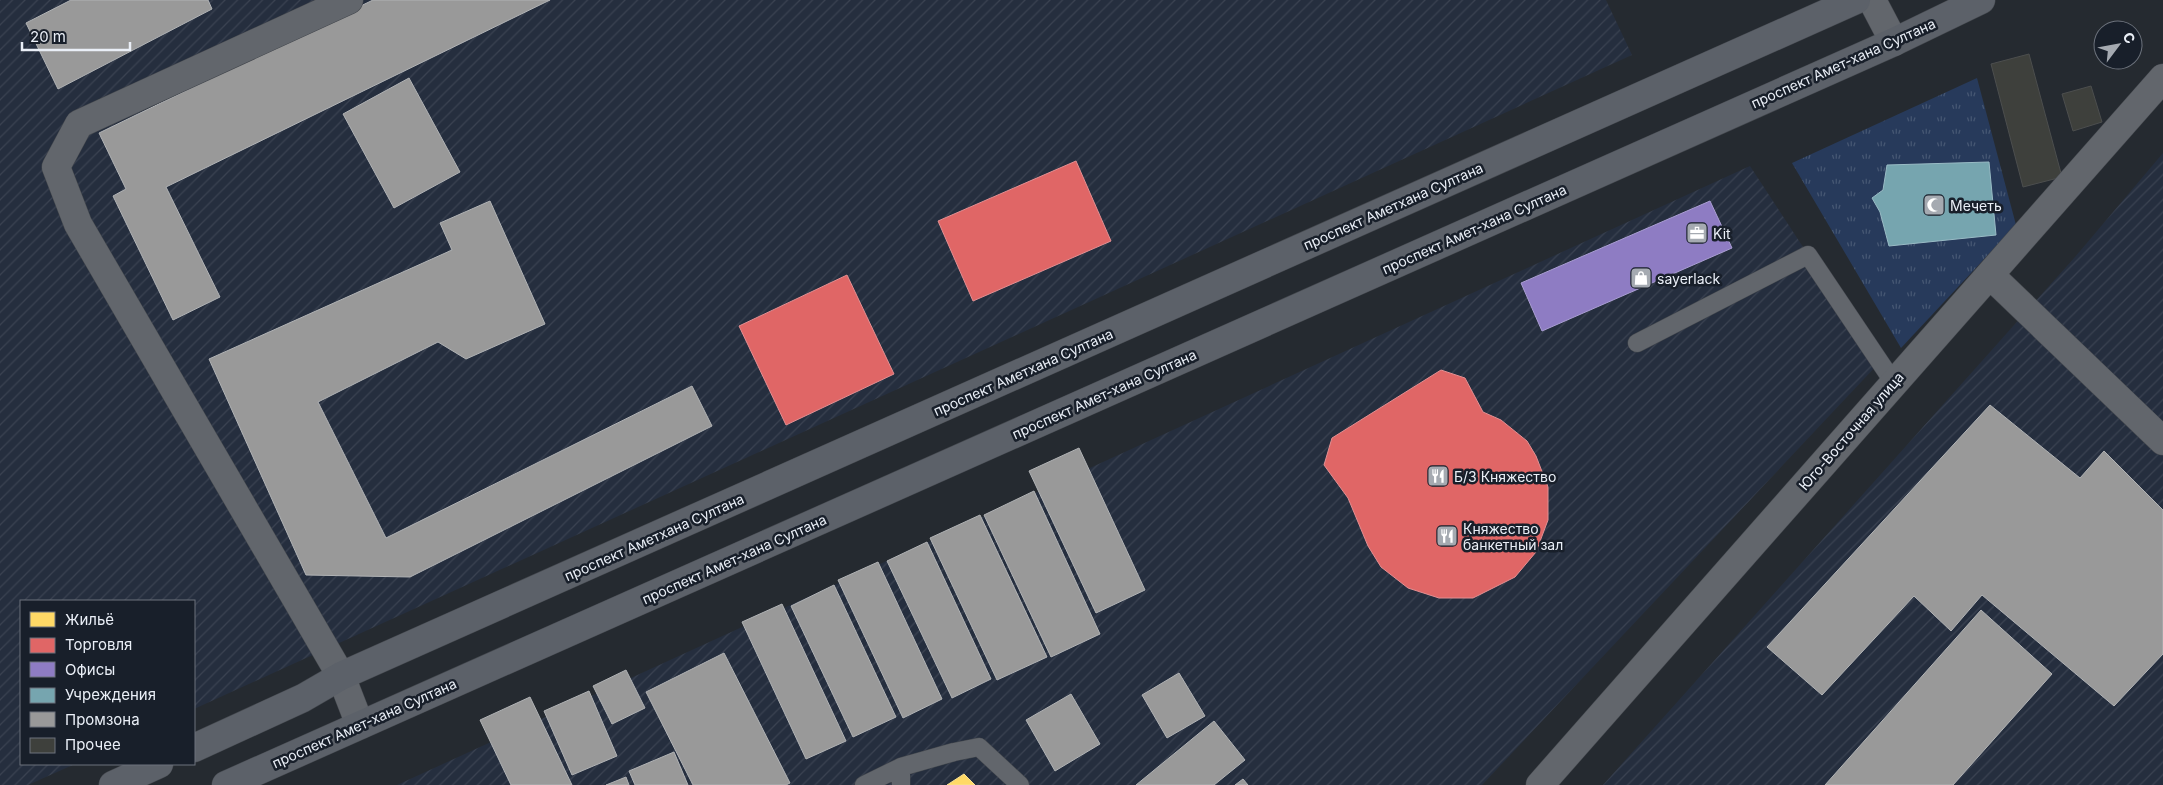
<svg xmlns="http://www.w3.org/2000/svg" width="2163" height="785" viewBox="0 0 2163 785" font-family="Inter,sans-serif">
	<defs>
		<pattern id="industrial-furrows" width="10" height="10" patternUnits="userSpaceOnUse" patternTransform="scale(1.25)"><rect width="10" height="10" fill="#252e3e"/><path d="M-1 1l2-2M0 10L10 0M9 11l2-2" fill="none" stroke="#3a4251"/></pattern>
		<pattern id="park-tufts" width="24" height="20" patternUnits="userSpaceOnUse" patternTransform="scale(1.25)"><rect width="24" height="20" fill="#273a5b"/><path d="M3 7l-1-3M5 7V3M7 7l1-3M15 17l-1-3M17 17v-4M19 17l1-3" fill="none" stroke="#465773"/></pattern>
	</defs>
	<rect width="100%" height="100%" fill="#252a30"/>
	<path fill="url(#industrial-furrows)" d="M0,0H1606L1632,55L194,709V601H21V764H75L28,785H0Z
		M2163,153V785H1603L2075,257Z
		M1750,166L1879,363L1482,785H397Z"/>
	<path fill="url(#park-tufts)" d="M1977,78L2016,225L1901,348L1792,163Z"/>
	<path fill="#ffd966" stroke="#f9e092" d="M964,774L975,785H947Z"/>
	<path fill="#e06666" stroke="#e38f92" d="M1076,161L1111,241L973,301L938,221Z
		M847,275L894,374L786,425L739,326Z
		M1441,370L1465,378L1483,412L1501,420L1527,441L1536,456L1548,487V520L1536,552L1515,577L1473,598H1439L1408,588L1381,567L1368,546L1348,498L1324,465L1332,438Z"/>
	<path fill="#8e7cc3" stroke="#aa9ed3" d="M1710,201L1732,248L1542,331L1521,283Z"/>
	<path fill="#76a5af" stroke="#99bbc5" d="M1989,162L1996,235L1889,246L1880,212L1872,198L1883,190L1887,165Z"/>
	<path fill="#999" stroke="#b1b3b5" d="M71,0H208L212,9L58,89L26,23Z
		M373,0H550L166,187L220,297L173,320L113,196L126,189L99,133Z
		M409,78L460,172L394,208L343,114Z
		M490,201L545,324L466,359L438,342L318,402L386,538L692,386L712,426L410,577L306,575L209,359L452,250L440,223Z
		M1990,405L2080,478L2104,451L2163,510V654L2114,706L1982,595L1951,631L1914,596L1822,695L1767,647Z
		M1079,448L1145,590L1096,613L1029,471Z
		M1034,491L1100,634L1051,657L984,515Z
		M980,515L1047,657L997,680L930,538Z
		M927,542L991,679L952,698L887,561Z
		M878,562L942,699L903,718L838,580Z
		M834,585L896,717L853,737L791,606Z
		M782,604L846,741L806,759L742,622Z
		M1981,610L2052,674L1953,785H1825Z
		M724,653L790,783L786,785H693L646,692Z
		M626,670L645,708L612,724L593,686Z
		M1179,673L1205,716L1167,738L1142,695Z
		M589,691L617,756L572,775L544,711Z
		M1071,694L1100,744L1055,771L1026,720Z
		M530,697L572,785H511L480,720Z
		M1214,721L1245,760L1214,785H1136Z
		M674,752L688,785H635L629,771Z
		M626,777L629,785H606Z
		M1243,779L1248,785H1235Z"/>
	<path fill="#3e403c" stroke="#4c4e4e" d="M2029,54L2062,177L2023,187L1991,64Z
		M2091,86L2102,122L2073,131L2062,94Z"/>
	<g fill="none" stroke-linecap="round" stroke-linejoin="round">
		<g stroke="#43474d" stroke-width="19">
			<path id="service" d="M1637,343L1808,255L1894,383
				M864,785L901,767
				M901,785V767L954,752L979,747L1020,785"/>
		</g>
		<g stroke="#43474d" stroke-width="29">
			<path id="minor" d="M349,0L79,124L56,167L78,224L341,676L360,725
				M1872,0L1894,42
				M1990,275L2163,441
				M1540,785L2163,78"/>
		</g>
		<g stroke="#43474d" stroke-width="29">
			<path id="primary" d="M194,748L303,698L341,676L1856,0
				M113,785L159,764
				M226,785L1894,42L1981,0"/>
		</g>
		<use href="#service" stroke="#62666c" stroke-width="18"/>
		<use href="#minor" stroke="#62666c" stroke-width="28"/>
		<use href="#primary" stroke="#5c6169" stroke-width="28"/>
	</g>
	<defs>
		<g id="mosque-square" transform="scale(1.125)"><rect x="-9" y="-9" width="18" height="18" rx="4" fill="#a5aab1" stroke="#181f2a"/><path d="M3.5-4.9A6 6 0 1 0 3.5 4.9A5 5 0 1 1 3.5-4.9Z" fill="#fff"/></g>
		<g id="office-square" transform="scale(1.125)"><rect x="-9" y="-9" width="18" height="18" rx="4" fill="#a5aab1" stroke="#181f2a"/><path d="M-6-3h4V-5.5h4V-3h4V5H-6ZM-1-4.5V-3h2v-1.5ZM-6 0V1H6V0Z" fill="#fff"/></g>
		<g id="shop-square" transform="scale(1.125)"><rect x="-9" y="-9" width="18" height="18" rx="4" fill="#a5aab1" stroke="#181f2a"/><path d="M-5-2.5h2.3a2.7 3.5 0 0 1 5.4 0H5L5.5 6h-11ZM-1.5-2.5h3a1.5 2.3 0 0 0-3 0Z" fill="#fff"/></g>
		<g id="restaurant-square" transform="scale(1.125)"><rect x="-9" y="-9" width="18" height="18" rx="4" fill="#a5aab1" stroke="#181f2a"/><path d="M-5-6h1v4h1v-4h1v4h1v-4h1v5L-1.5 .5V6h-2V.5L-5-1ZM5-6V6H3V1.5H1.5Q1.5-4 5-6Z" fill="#fff"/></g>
	</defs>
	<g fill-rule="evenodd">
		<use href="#mosque-square" x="1934" y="205"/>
		<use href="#office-square" x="1697" y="233"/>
		<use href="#shop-square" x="1641" y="278"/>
		<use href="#restaurant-square" x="1438" y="476"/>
		<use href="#restaurant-square" x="1447" y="536"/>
	</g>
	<g text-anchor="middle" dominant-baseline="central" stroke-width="5" stroke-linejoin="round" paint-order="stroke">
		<g font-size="14" fill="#eaeff7" stroke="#181f2a">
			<text transform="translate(1843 63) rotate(-24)">проспект Амет-хана Султана</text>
			<text transform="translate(1393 206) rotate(-24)">проспект Аметхана Султана</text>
			<text transform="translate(1474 229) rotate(-24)">проспект Амет-хана Султана</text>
			<text transform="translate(1023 372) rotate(-24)">проспект Аметхана Султана</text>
			<text transform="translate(1104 394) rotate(-24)">проспект Амет-хана Султана</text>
			<text transform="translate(1851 431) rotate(-49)">Юго-Восточная улица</text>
			<text transform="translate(654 537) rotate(-24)">проспект Аметхана Султана</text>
			<text transform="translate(734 559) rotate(-24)">проспект Амет-хана Султана</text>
			<text transform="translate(364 723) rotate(-24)">проспект Амет-хана Султана</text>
		</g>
		<g font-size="14" fill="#eaeff7" stroke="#181f2a" text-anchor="start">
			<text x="1950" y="205">Мечеть</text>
			<text x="1713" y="233">Kit</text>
			<text x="1657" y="278">sayerlack</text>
			<text x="1454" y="476">Б/З Княжество</text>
			<text x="1463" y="528">Княжество<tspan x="1463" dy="16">банкетный зал</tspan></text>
		</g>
	</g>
	<rect x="20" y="600" width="175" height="165" fill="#181f2a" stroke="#6c727c"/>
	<rect x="30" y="612" width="25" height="15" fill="#ffd966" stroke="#6c727c"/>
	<text x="65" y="625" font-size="15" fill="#eaeff7">Жильё</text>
	<rect x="30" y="638" width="25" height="15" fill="#e06666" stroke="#6c727c"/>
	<text x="65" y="650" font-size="15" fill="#eaeff7">Торговля</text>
	<rect x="30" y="662" width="25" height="15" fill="#8e7cc3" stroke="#6c727c"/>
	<text x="65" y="675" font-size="15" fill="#eaeff7">Офисы</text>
	<rect x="30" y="688" width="25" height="15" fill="#76a5af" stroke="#6c727c"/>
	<text x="65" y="700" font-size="15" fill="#eaeff7">Учреждения</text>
	<rect x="30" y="712" width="25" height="15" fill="#999999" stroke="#6c727c"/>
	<text x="65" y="725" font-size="15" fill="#eaeff7">Промзона</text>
	<rect x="30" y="738" width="25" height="15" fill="#3e403c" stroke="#6c727c"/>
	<text x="65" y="750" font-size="15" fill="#eaeff7">Прочее</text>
	<g transform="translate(2118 45) rotate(58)"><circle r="24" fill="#181f2a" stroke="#6c727c"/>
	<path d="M0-4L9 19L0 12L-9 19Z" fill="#a5aab1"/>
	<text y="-8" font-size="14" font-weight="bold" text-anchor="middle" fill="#eaeff7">С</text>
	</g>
	<path d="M22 42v8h108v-8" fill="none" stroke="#eaeff7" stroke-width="2.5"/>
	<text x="30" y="42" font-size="15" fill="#eaeff7" stroke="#181f2a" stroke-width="4" paint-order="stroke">20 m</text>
</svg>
